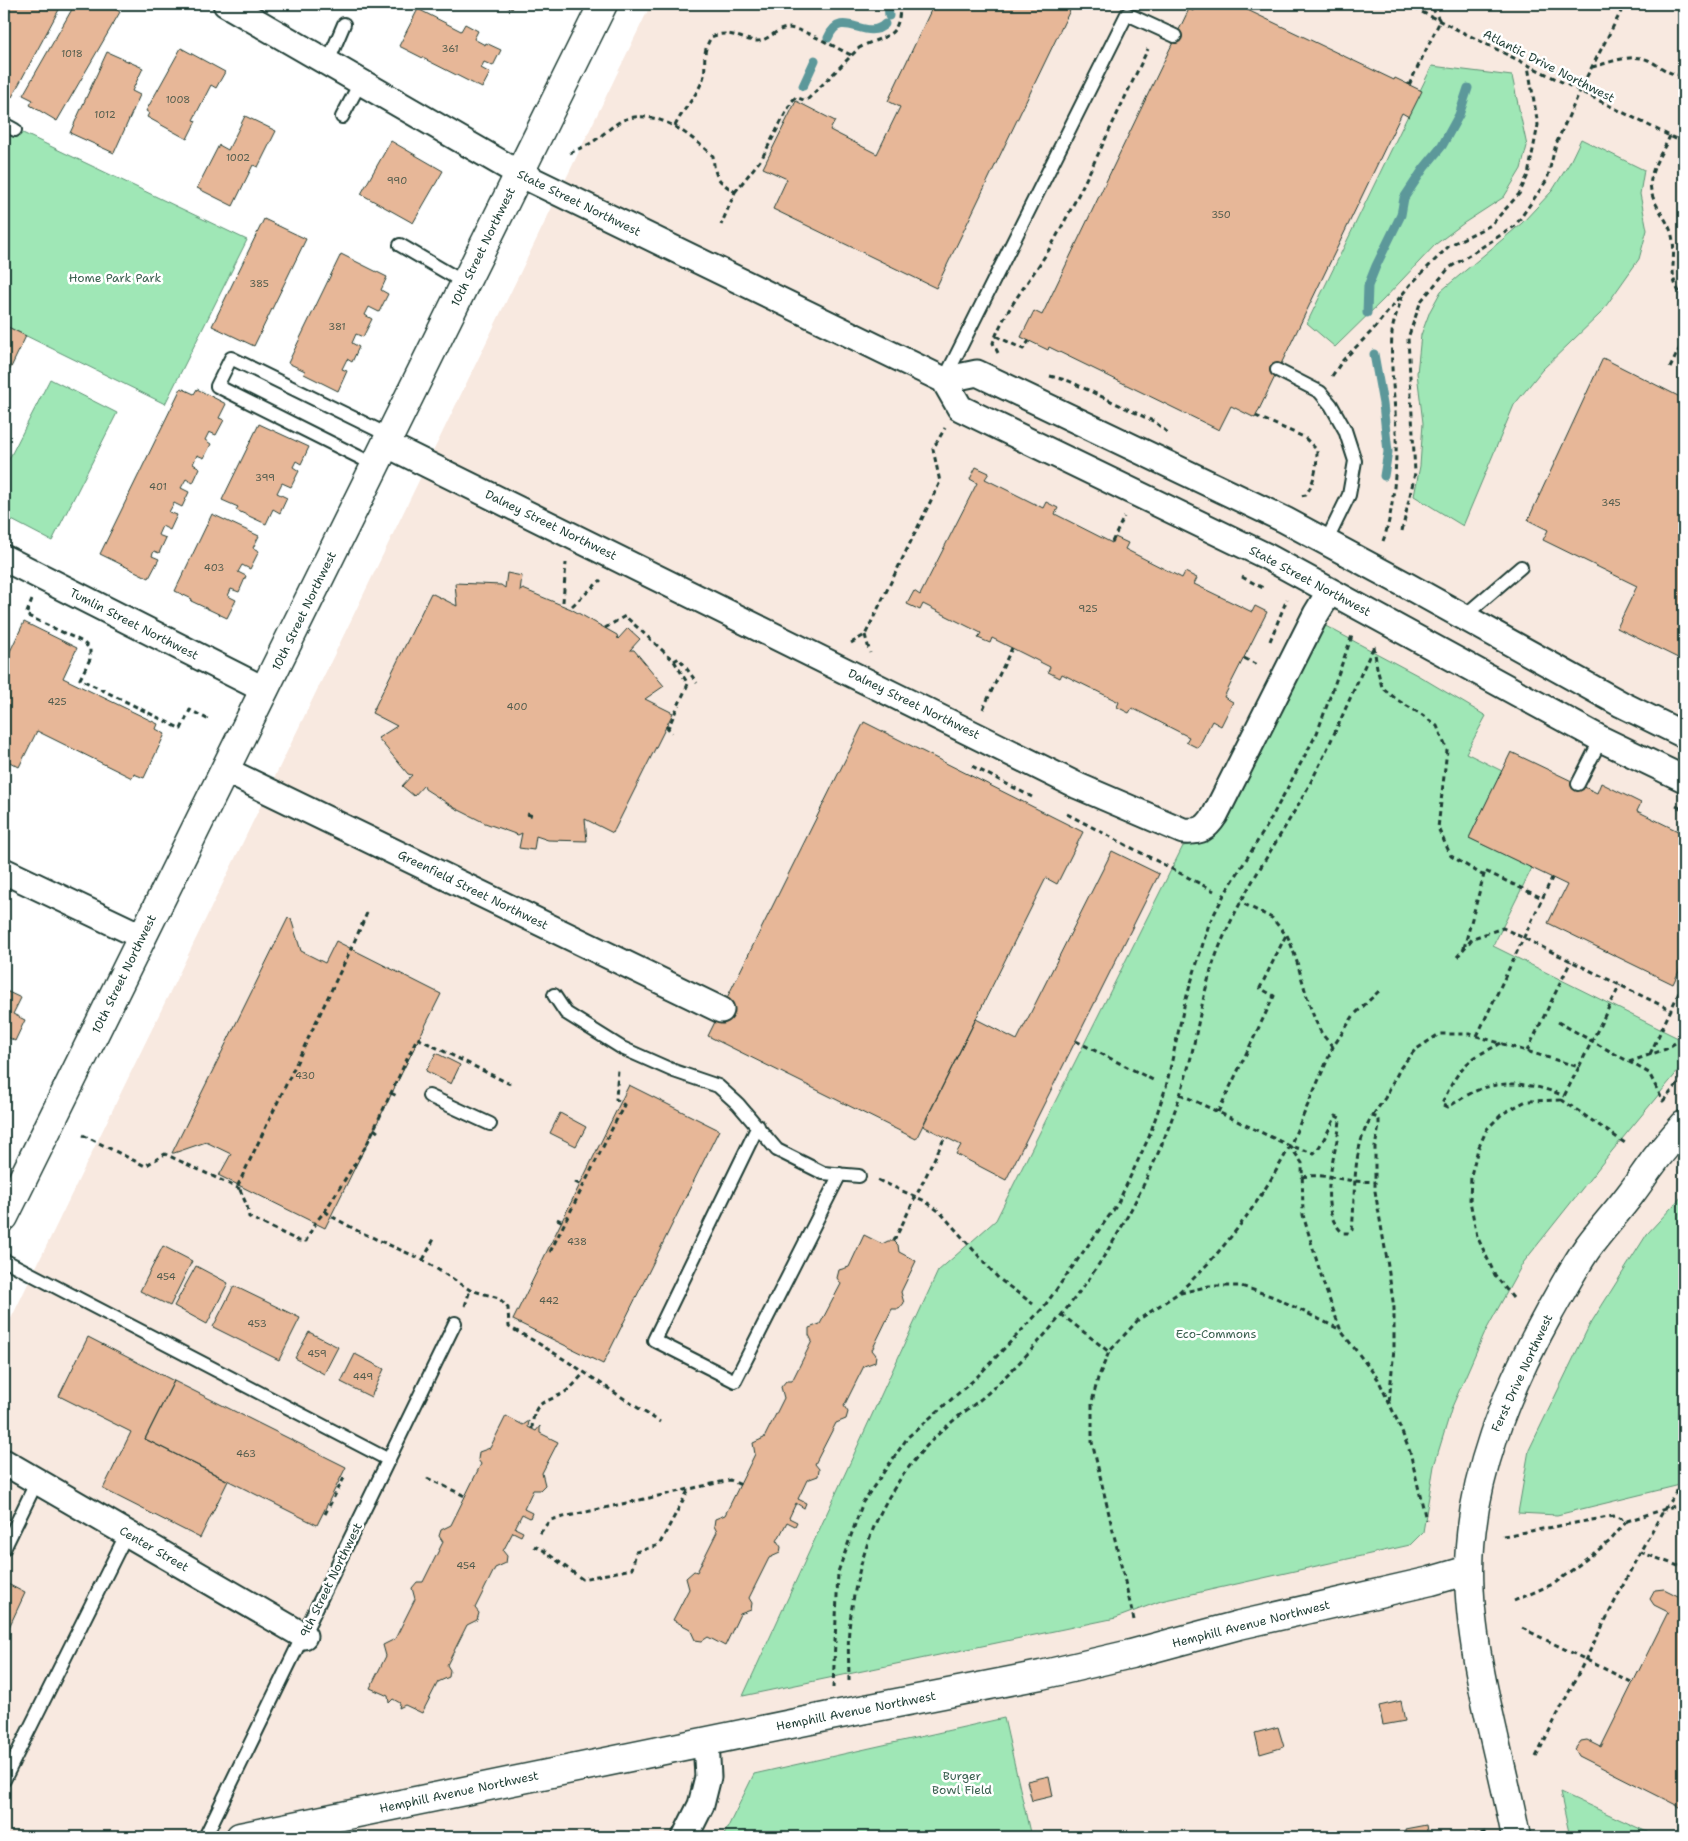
<svg xmlns="http://www.w3.org/2000/svg" width="1688" height="1841" viewBox="0 0 1688 1841" font-family="'Shantell Sans',sans-serif">
	<rect width="100%" height="100%" fill="#fff"/>
	<filter id="ink" filterUnits="userSpaceOnUse"><feTurbulence type="fractalNoise" baseFrequency=".02" numOctaves="2"/><feDisplacementMap in="SourceGraphic" scale="10" xChannelSelector="R" yChannelSelector="G"/><feConvolveMatrix kernelMatrix="1 2 1 2 8 2 1 2 1" color-interpolation-filters="sRGB"/></filter>
	<g filter="url(#ink)">
		<path fill="#f8e9e0" d="M651,4H1684V1837H1031L1004,1718L754,1774L723,1837H4V1333Z"/>
		<path fill="#9fe7b6" stroke="#5f9275" d="M1432,66L1512,76L1527,146L1521,169L1504,197L1464,223L1436,244L1383,300L1335,347L1307,323Z
			M4,124L247,240L165,404L4,325Z
			M1581,139L1644,170L1640,194L1647,230L1639,259L1601,313L1542,370L1514,405L1463,526L1414,496L1420,466L1423,423L1417,373L1421,335L1430,311L1441,291L1522,223L1552,191L1569,164Z
			M50,379L117,413L52,541L4,516V469Z
			M1320,623L1419,676L1486,716L1466,753L1502,771L1469,838L1532,868L1493,946L1684,1041V1064L1612,1151L1523,1263L1484,1334L1452,1407L1434,1466L1423,1532L1410,1545L1161,1601L1116,1618L743,1696L938,1271L996,1220L1183,846L1208,841L1217,834Z
			M1684,1194V1484L1557,1515L1518,1513L1529,1450L1589,1326L1647,1234Z
			M1004,1718L1031,1837H723L754,1774Z
			M1560,1792L1658,1837H1570Z"/>
		<g fill="none" stroke-linecap="round" stroke-linejoin="round">
			<path stroke="#5c989a" stroke-width="9" d="M888,4L889,16
				M828,38C841,6 866,43 885,24
				M803,86L815,60
				M1367,313L1368,286L1376,266L1401,215L1404,198L1424,168L1442,146L1459,115L1468,88
				M1374,354L1383,404L1388,452L1384,476"/>
		</g>
		<path fill="#e7b798" stroke="#1f3d34" d="M12,4H62L12,97L4,92V20Z
			M75,4H107L120,12L57,121L30,105L33,100L23,95Z
			M501,4H515L512,9Z
			M934,4H1073L936,288L773,209L787,179L763,168L796,101L835,121L830,130L877,154L900,107L888,101Z
			M1189,4H1235L1394,80L1395,78L1422,91L1409,117L1402,113L1255,418L1231,406L1219,430L1049,347L1048,350L1021,337L1034,311L1042,315L1189,9L1193,11L1194,8L1190,6Z
			M418,9L461,31L465,24L478,31L474,39L485,45L486,43L501,50L493,66L484,62L481,68L490,73L482,88L399,46Z
			M181,48L225,72L216,88L211,85L193,120L196,121L187,139L147,117L149,113L146,111Z
			M107,52L143,68L132,91L140,95L114,153L70,133Z
			M245,116L276,131L258,167L253,165L233,206L197,188L219,145L228,150Z
			M391,141L443,171L413,223L361,194Z
			M264,219L306,239L254,346L212,326Z
			M341,254L387,277L381,290L388,294L379,312L369,307L365,315L372,319L363,337L356,334L352,343L359,347L352,362L347,359L342,369L347,371L338,391L304,374L305,371L288,363Z
			M4,325L26,336L4,382Z
			M1603,358L1684,399V661L1617,628L1637,586L1543,540L1548,530L1528,520Z
			M181,388L194,394L197,389L226,404L219,418L224,420L216,435L209,432L205,440L211,444L204,458L197,455L193,464L200,468L193,483L186,479L181,488L189,492L182,507L174,503L169,512L177,515L170,530L162,526L158,535L166,538L159,553L154,551L152,556L159,559L149,578L100,554Z
			M259,424L309,447L301,464L296,461L293,467L299,471L291,487L282,483L277,493L287,498L280,513L273,509L266,524L236,510L238,507L222,500Z
			M976,467L989,473L985,479L1043,508L1046,502L1058,508L1055,514L1112,543L1115,537L1128,543L1125,549L1182,578L1185,572L1197,578L1194,584L1252,612L1255,606L1267,612L1224,697L1233,702L1221,726L1212,721L1198,748L1186,742L1189,737L1132,708L1129,713L1117,707L1119,702L1062,674L1060,678L1048,672L1050,667L992,638L990,643L978,638L981,633L923,604L920,610L907,604L914,591L920,595L977,483L970,479Z
			M212,514L259,536L253,548L259,551L250,569L242,565L238,572L246,576L239,592L231,589L228,596L236,600L227,618L191,601L192,599L175,591Z
			M507,573L522,576L520,591L523,589L571,609L617,635L618,639L628,628L640,639L630,650H634L664,686L645,699L673,713L613,833L585,819L587,841L548,840L536,836L534,850L519,848L522,833L518,835L485,823L455,808L425,789L424,785L414,796L402,786L412,775L408,774L378,738L397,726L372,713L431,593L457,606L455,583L501,585L505,588Z
			M24,622L77,648L63,678L158,724L156,729L165,734L144,778L134,774L132,778L37,731L19,767L4,759V664Z
			M864,722L1083,832L1057,884L1046,878L916,1139L708,1036Z
			M1511,752L1597,793L1601,783L1641,803L1637,811L1684,834V961L1673,984L1548,923L1567,885L1469,838Z
			M1112,851L1159,874L1006,1180L956,1154L961,1145L923,1126L976,1019L1017,1040Z
			M288,918L291,919L301,951L325,963L336,941L441,994L325,1228L218,1175L220,1174L231,1154L206,1142L174,1153H172Z
			M4,990L21,998L13,1014L25,1020L15,1041L4,1035Z
			M436,1053L460,1065L451,1084L426,1071Z
			M629,1085L719,1130L603,1364L513,1320Z
			M560,1113L586,1127L576,1146L550,1133Z
			M864,1235L882,1244L888,1241H894L898,1245L899,1252L916,1261L901,1292L904,1303L899,1309H892L872,1350L876,1355L875,1362L864,1366L844,1406L848,1412L846,1419L836,1423L815,1464L819,1469L818,1476L807,1480L798,1499L806,1503L804,1508L796,1503L789,1518L797,1522L795,1526L787,1522L777,1541L781,1547L780,1553L769,1558L749,1598L752,1603L751,1610L740,1614L725,1646L708,1637L702,1641L695,1640L690,1629L673,1620L689,1589L686,1578L694,1571L697,1572L717,1532L714,1526L715,1519L725,1515L755,1454L753,1443L764,1438L784,1398L781,1387L786,1381H792L812,1341L809,1335V1328L820,1324L841,1284L837,1278L839,1270L849,1267Z
			M163,1246L192,1261L170,1306L140,1291Z
			M196,1266L228,1283L207,1324L174,1306Z
			M234,1286L300,1318L279,1360L213,1327Z
			M309,1332L338,1347L324,1374L295,1358Z
			M88,1337L174,1381L145,1439L228,1481L200,1538L103,1489L131,1432L59,1396Z
			M355,1354L384,1369L371,1397L341,1382Z
			M174,1381L346,1467L317,1525L145,1439Z
			M506,1416L523,1425L529,1421L528,1427L536,1431L540,1426V1433L558,1442L542,1473L545,1485L540,1490H533L524,1509L532,1513L530,1518L522,1514L515,1528L523,1532L521,1536L513,1532L503,1551L507,1556L506,1563L495,1568L475,1608L479,1613L477,1620L467,1625L447,1665L450,1670L449,1677L438,1682L422,1713L405,1705L399,1708L400,1703L393,1699L389,1703L388,1696L370,1688L386,1656L383,1645L395,1639L415,1599L412,1588L417,1582H423L443,1542L439,1536L441,1530L451,1525L481,1464L478,1460L479,1452L490,1448Z
			M4,1582L25,1593L4,1638Z
			M1664,1589L1684,1599V1809L1579,1756L1575,1749L1581,1741L1587,1740L1601,1747L1668,1612L1654,1605L1650,1599L1655,1590Z
			M1401,1701L1405,1721L1383,1725L1379,1706Z
			M1278,1727L1284,1747L1260,1754L1255,1733Z
			M1049,1776L1053,1796L1032,1801L1027,1781Z
			M1426,1825L1428,1837H1406L1405,1829Z"/>
		<g fill="none" stroke-linecap="round" stroke-linejoin="round">
			<g stroke="#1f3d34" stroke-width="16">
				<path id="lane" d="M327,64L344,24
					M342,117L360,83
					M4,124L15,130
					M400,245L465,283
					M1277,370L1320,392L1331,405L1345,430L1355,461L1349,495L1326,542
					M944,380L1127,14L1175,36
					M375,465L217,386L231,358L390,436
					M1463,617L1521,567
					M1578,784L1601,739
					M554,995L566,1013L622,1048L674,1071L718,1086L738,1104L777,1150L823,1173L859,1176
					M429,1096L490,1124
					M758,1126L654,1340L735,1381L840,1174
					M4,1260L389,1460
					M4,1549L37,1481
					M4,1780L127,1533
					M205,1837L455,1323"/>
			</g>
			<g stroke="#1f3d34" stroke-width="29">
				<path id="street" d="M226,4L520,174L944,380L960,408L1266,556L1601,739L1684,779
					M944,380L977,373L1285,520L1408,586L1621,704L1684,735
					M386,444L1078,786L1183,831C1201,832 1206,829 1215,815L1316,614L1330,591
					M4,558L265,690
					M225,770L721,1010
					M4,871L143,937
					M4,1462L304,1636
					M685,1837L701,1805L708,1777L706,1741"/>
			</g>
			<g stroke="#1f3d34" stroke-width="31">
				<path id="secondary" d="M4,1217L603,4
					M240,1837L830,1716L1041,1675L1131,1654L1239,1625L1431,1581L1469,1570
					M1516,1837C1500,1751 1469,1657 1469,1569C1470,1478 1507,1389 1550,1311C1562,1290 1574,1267 1588,1247C1602,1228 1618,1211 1632,1192C1639,1183 1645,1173 1652,1164C1662,1150 1673,1138 1684,1125"/>
			</g>
			<path stroke="#1f3d34" stroke-width="3" stroke-dasharray="5 4" stroke-linecap="butt" d="M1406,4L1684,143
				M1592,67C1609,63 1631,53 1648,60C1661,66 1669,76 1684,75
				M1409,85L1440,21L1430,4
				M675,126C683,109 697,96 703,79C706,71 704,63 705,55C705,49 708,43 711,37C732,29 737,39 756,41C767,42 777,28 788,28C803,28 838,49 853,56
				M1670,136C1664,149 1653,164 1651,179C1647,199 1665,214 1671,232C1679,258 1664,276 1684,298
				M570,153C578,149 587,146 594,141C604,134 613,125 623,120C657,107 690,135 713,156C715,178 717,180 735,192L721,225
				M735,192L762,158L792,101L796,97L806,101L859,48C884,34 900,41 900,4
				M996,336L1023,349L1029,341
				M998,353L993,343C1006,306 1035,275 1054,241C1088,179 1117,113 1148,49
				M1670,368L1684,339
				M1050,376L1069,381L1155,422L1168,433
				M1332,376L1343,360L1371,332L1410,285L1450,245L1491,225L1519,194L1528,175L1538,125L1528,66
				M1256,416L1304,437L1317,450C1317,467 1315,480 1306,495L1300,496
				M1402,531L1415,473L1408,338L1421,301L1449,268L1515,226L1547,180L1556,144L1585,80L1625,4
				M1383,541C1394,513 1397,462 1396,432C1395,399 1390,366 1392,333C1393,320 1400,305 1403,293
				M1112,542L1124,517
				M1242,577L1263,588
				M32,600L26,615L83,642L90,649V659L80,679L181,729L190,710L211,721
				M563,602L566,563
				M572,606L601,580
				M605,628L625,616L674,661L688,684L668,728
				M865,635L870,653
				M1270,641L1287,599
				M851,643L865,635L940,482L933,449L945,428
				M1374,646L1377,668L1382,687L1397,700L1421,714L1437,726L1447,750L1438,828L1451,856L1484,876
				M1244,658L1260,666
				M674,661L679,658L697,683
				M983,709L1012,648
				M666,726L672,733
				M972,766L1032,797
				M1676,806L1684,810
				M527,814L533,816
				M1067,814L1214,891
				M367,913L351,949L238,1185L247,1206L249,1217L299,1241H306L315,1223L325,1211L366,1146L417,1038L510,1084
				M1287,935C1301,966 1305,1002 1321,1032C1324,1037 1329,1042 1333,1047
				M1464,948L1485,871L1542,898
				M1457,957L1473,938L1503,928L1671,1010
				M1379,991L1354,1015L1333,1047L1290,1146L1302,1163L1303,1215L1324,1285L1341,1331L1378,1379L1397,1420L1410,1452L1426,1520
				M1558,1022L1649,1073L1663,1101L1684,1077
				M1477,1036L1552,878
				M1076,1041L1155,1081
				M1501,1043C1493,1048 1485,1051 1477,1056C1459,1067 1450,1086 1442,1104L1448,1107C1460,1100 1473,1090 1487,1087C1512,1080 1541,1086 1564,1096
				M1527,1051L1571,961
				M1650,1054L1684,982
				M1629,1062L1666,1049L1684,1037
				M1579,1067L1562,1100L1628,1145
				M391,1093L397,1096
				M1180,1094L1290,1146L1314,1153C1320,1149 1331,1125 1336,1116L1340,1118C1339,1150 1313,1207 1343,1233H1349L1352,1230C1356,1192 1351,1150 1372,1116L1379,1118V1126L1375,1147V1191L1387,1260L1394,1308V1348L1389,1403
				M1218,1112L1274,996L1260,988L1286,935L1272,918L1240,902
				M1373,1115L1385,1098L1401,1067L1415,1050L1439,1034H1470L1579,1067L1620,985
				M374,1129L379,1133
				M83,1135L145,1166L165,1154L240,1189
				M1302,1177C1320,1173 1337,1179 1355,1181C1361,1182 1368,1181 1375,1182
				M878,1180L925,1201L941,1213L999,1279L1033,1304
				M575,1182L583,1186
				M325,1211L331,1216L358,1231L423,1260L470,1290L499,1298L508,1308L509,1327C562,1355 609,1390 660,1422
				M557,1219L565,1223
				M894,1241L945,1137
				M550,1252L624,1105L616,1099L618,1069
				M423,1260L434,1239
				M1179,1292C1225,1251 1261,1200 1290,1146
				M1513,1298L1495,1275L1477,1236L1470,1201L1471,1175L1478,1149L1487,1129L1502,1114L1526,1101L1562,1100
				M465,1306L470,1290
				M1061,1314L1109,1352
				M532,1429C534,1398 544,1405 565,1392C573,1387 579,1378 585,1372
				M427,1478L465,1496
				M325,1514L344,1478
				M540,1533L550,1520L730,1480L741,1485
				M1503,1536L1614,1516L1627,1521L1684,1503
				M534,1546L543,1550L582,1579L632,1569L636,1552L659,1545L689,1489
				M1640,1552L1684,1568
				M1514,1601L1555,1583L1610,1541L1627,1521
				M1134,1620L1092,1442V1402L1098,1378L1109,1352L1138,1320L1177,1294L1209,1286H1241L1274,1297L1341,1330
				M1522,1628L1633,1683
				M849,1681C849,1661 847,1640 850,1621C856,1574 869,1527 895,1487C912,1460 934,1436 959,1416C969,1408 981,1400 991,1390C1042,1343 1087,1288 1121,1228C1151,1174 1176,1117 1191,1057C1199,1022 1204,987 1217,953C1240,894 1275,847 1306,791C1331,745 1351,694 1374,646
				M833,1688L838,1572L863,1502L908,1437L976,1378L1043,1308L1117,1205L1149,1137L1166,1087L1185,1002L1209,924L1224,895L1267,826L1317,733L1353,633
				M1536,1757L1640,1552L1665,1508L1684,1481
				M1472,1836L1486,1832"/>
			<use href="#lane" stroke="#fff" stroke-width="12"/>
			<use href="#street" stroke="#fff" stroke-width="25"/>
			<use href="#secondary" stroke="#fff" stroke-width="28"/>
		</g>
	</g>
	<g text-anchor="middle" dominant-baseline="central" stroke-width="5" stroke-linejoin="round" paint-order="stroke">
		<g font-size="10" fill="#515c4d">
			<text x="450" y="48">361</text>
			<text x="72" y="53">1018</text>
			<text x="178" y="99">1008</text>
			<text x="105" y="114">1012</text>
			<text x="238" y="157">1002</text>
			<text x="397" y="180">990</text>
			<text x="1221" y="214">350</text>
			<text x="259" y="283">385</text>
			<text x="337" y="326">381</text>
			<text x="265" y="477">399</text>
			<text x="158" y="486">401</text>
			<text x="1611" y="502">345</text>
			<text x="214" y="567">403</text>
			<text x="1088" y="608">925</text>
			<text x="57" y="701">425</text>
			<text x="517" y="706">400</text>
			<text x="305" y="1075">430</text>
			<text x="577" y="1241">438</text>
			<text x="166" y="1276">454</text>
			<text x="549" y="1300">442</text>
			<text x="257" y="1323">453</text>
			<text x="317" y="1353">459</text>
			<text x="363" y="1376">449</text>
			<text x="246" y="1453">463</text>
			<text x="466" y="1565">454</text>
		</g>
		<g font-size="12" fill="#1f3d34" stroke="#fff">
			<text transform="translate(1549 66) rotate(27)">Atlantic Drive Northwest</text>
			<text transform="translate(579 203) rotate(26)">State Street Northwest</text>
			<text transform="translate(483 247) rotate(-64)">10th Street Northwest</text>
			<text transform="translate(551 525) rotate(26)">Dalney Street Northwest</text>
			<text transform="translate(1310 581) rotate(28)">State Street Northwest</text>
			<text transform="translate(304 611) rotate(-64)">10th Street Northwest</text>
			<text transform="translate(134 624) rotate(27)">Tumlin Street Northwest</text>
			<text transform="translate(914 704) rotate(26)">Dalney Street Northwest</text>
			<text transform="translate(473 890) rotate(26)">Greenfield Street Northwest</text>
			<text transform="translate(124 974) rotate(-64)">10th Street Northwest</text>
			<text transform="translate(1522 1373) rotate(-65)">Ferst Drive Northwest</text>
			<text transform="translate(154 1549) rotate(30)">Center Street</text>
			<text transform="translate(331 1580) rotate(-64)">9th Street Northwest</text>
			<text transform="translate(1251 1624) rotate(-14)">Hemphill Avenue Northwest</text>
			<text transform="translate(856 1711) rotate(-11)">Hemphill Avenue Northwest</text>
			<text transform="translate(459 1792) rotate(-12)">Hemphill Avenue Northwest</text>
		</g>
		<g font-size="12" fill="#395f4e" stroke="#fff">
			<text x="115" y="278">Home Park Park</text>
			<text x="1216" y="1334">Eco-Commons</text>
			<text x="962" y="1776">Burger<tspan x="962" dy="14">Bowl Field</tspan></text>
		</g>
	</g>
	<rect width="1688" height="1841" fill="none" stroke="#fff" stroke-width="20"/>
	<rect x="10" y="10" width="1668" height="1821" fill="none" stroke="#1f3d34" stroke-width="2" filter="url(#ink)"/>
</svg>
